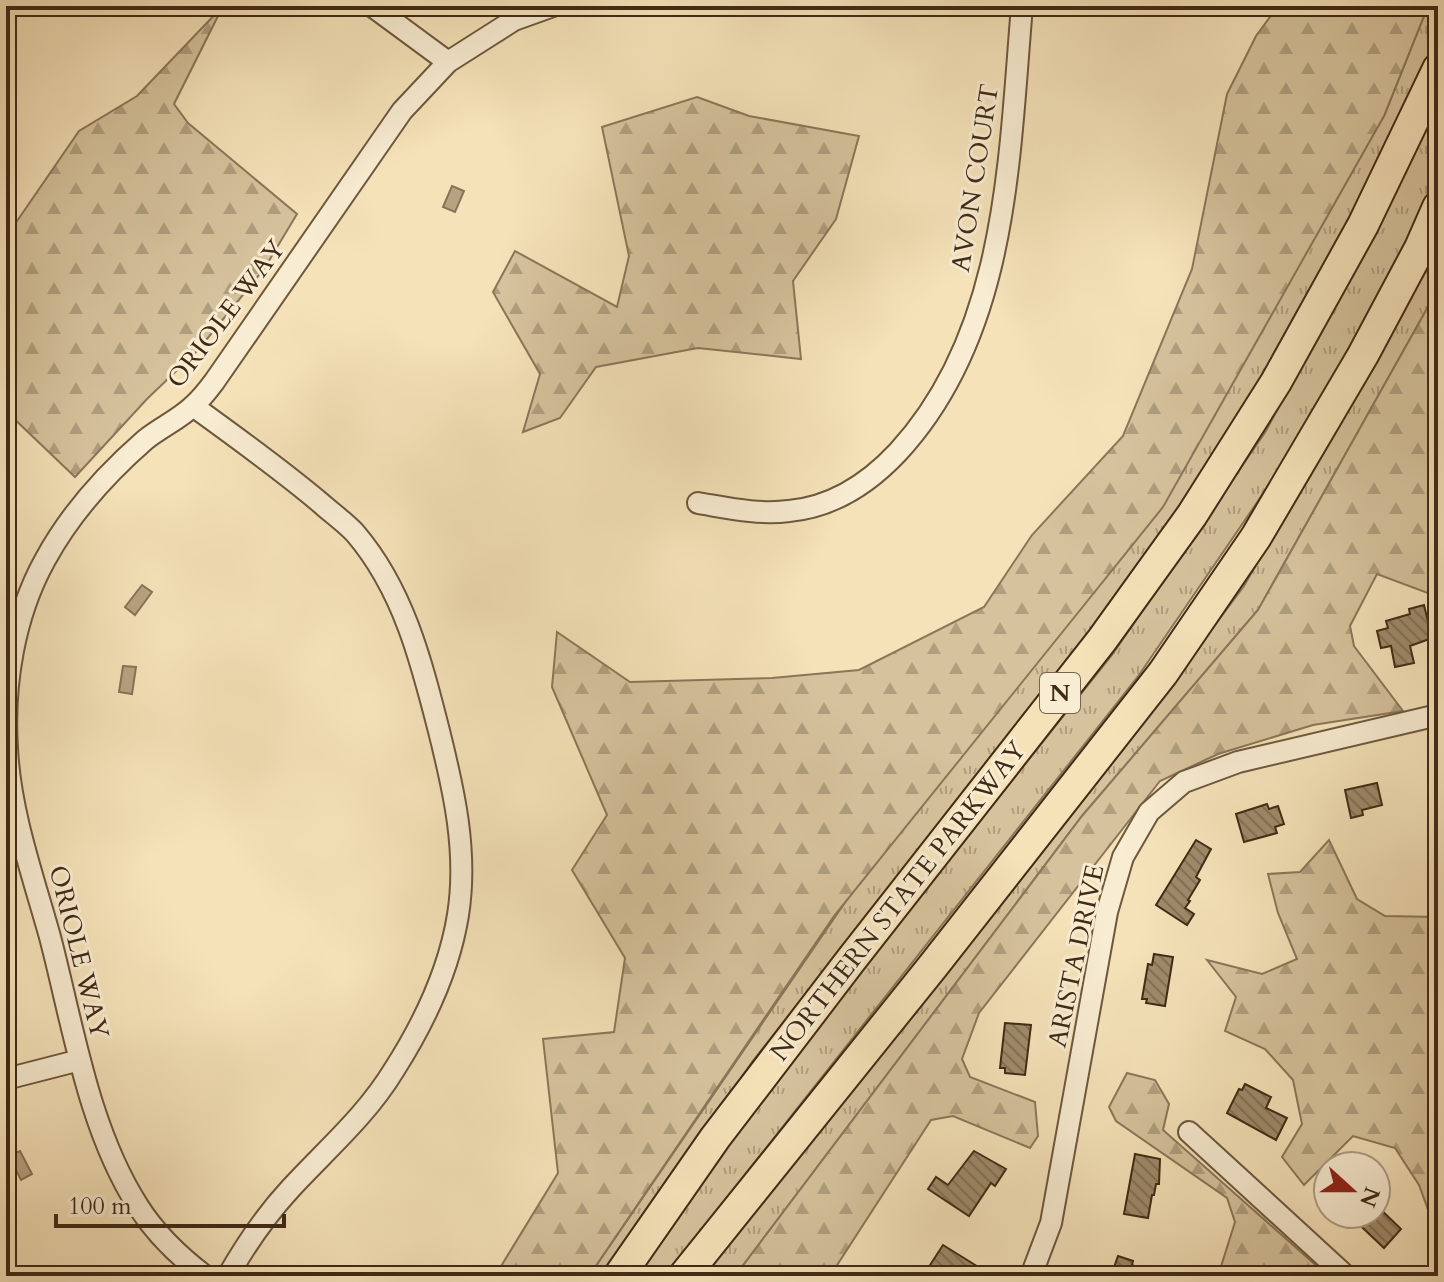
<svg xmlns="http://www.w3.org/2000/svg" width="1444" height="1282" viewBox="0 0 1444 1282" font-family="Cardo,serif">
	<defs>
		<pattern id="grass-tufts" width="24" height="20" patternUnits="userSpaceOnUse" patternTransform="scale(2)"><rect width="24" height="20" fill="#d6c39d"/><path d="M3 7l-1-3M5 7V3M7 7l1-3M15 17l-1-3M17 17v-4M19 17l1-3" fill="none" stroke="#af9f7f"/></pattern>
		<pattern id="forest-firs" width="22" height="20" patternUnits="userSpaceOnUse" patternTransform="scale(2)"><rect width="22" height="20" fill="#d6c39d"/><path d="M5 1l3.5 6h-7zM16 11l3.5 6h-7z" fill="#af9f7f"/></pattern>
		<pattern id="building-back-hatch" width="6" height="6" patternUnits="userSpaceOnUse" patternTransform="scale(2)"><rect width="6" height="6" fill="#9e8a6a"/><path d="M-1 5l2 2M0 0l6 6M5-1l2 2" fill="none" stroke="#827156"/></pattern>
	</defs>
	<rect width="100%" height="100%" fill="#f5e2b9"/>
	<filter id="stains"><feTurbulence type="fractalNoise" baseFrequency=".0025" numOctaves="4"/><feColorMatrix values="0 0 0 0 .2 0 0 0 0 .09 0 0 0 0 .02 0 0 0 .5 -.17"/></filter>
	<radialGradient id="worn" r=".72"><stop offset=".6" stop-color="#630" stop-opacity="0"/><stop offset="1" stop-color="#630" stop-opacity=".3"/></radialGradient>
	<path fill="url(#grass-tufts)" stroke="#8b7659" stroke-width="2" d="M1428,6H1438V33L1415,91L1347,230L1244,414L1149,558L752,1062L608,1276H589L1384,116Z
		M1438,88V184L1297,444L1139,675L665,1276H631L794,1054L1112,655L1266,431L1397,182Z
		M1438,237V289L1258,610L1082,816L735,1276H697L1156,704L1244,586L1402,311Z"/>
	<path fill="url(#forest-firs)" stroke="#8b7659" stroke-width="2" d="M223,6L174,104L188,123L297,214L264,269L198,350L147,399L75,477L6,411V237L79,131L137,96Z
		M1278,6H1428L1384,116L1163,507L834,916L589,1276H495L558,1173L543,1039L614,1032L625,958L572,870L607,815L552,687L557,632L630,682L772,678L859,670L984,607L1032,535L1123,436L1192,269L1227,94L1256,36Z
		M697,97L749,116L859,136L836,219L793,281L801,359L698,348L596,367L560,418L523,432L540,374L493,292L515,251L617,307L629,256L602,127Z
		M1438,289V427L1433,439L1438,441V608L1428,593L1377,574L1350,626L1354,646L1403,711L1313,725L1218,754L1160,781L979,1013L962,1059L970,1077L1035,1102L1038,1136L1030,1148L953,1116L931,1120L830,1276H735L1082,816L1258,610Z
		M1329,840L1357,899L1385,916L1438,917V1216L1430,1215L1419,1185L1395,1148L1353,1136L1304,1185L1282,1157L1302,1124L1293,1080L1265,1049L1225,1031L1236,997L1207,960L1262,974L1297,959L1278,913L1268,874L1300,872Z
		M1127,1073L1155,1080L1169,1104L1163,1130L1328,1276H1218L1235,1222L1227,1198L1116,1121L1109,1107Z"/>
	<path fill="#b7a381" stroke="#877356" stroke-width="2" d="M452,186L464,191L455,212L443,207Z
		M142,585L152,592L135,615L125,607Z
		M123,666L136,667L132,694L119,692Z
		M20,1151L32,1174L21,1180L9,1156Z"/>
	<path fill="url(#building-back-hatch)" stroke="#402a15" stroke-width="2" d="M1424,605L1432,638L1410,646L1414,663L1395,667L1391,646L1381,648L1377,631L1388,628L1386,621L1410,614L1409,609Z
		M1377,783L1382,805L1362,810L1363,815L1351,818L1345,790Z
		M1267,804L1269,809L1278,806L1284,824L1275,827L1277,833L1244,842L1236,814Z
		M1196,840L1211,849L1196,877L1200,880L1188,900L1190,901L1185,908L1194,914L1187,925L1156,905Z
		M1154,954L1173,957L1165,1006L1146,1003L1147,999H1142L1148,964L1152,965Z
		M1005,1023L1031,1025L1025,1075L1005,1073V1068H1000Z
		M1245,1084L1271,1097L1266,1108L1287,1118L1276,1140L1227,1113L1239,1089L1242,1090Z
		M974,1151L1006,1169L995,1186L991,1183L969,1216L928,1189L936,1177L948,1185Z
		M1135,1154L1160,1159L1159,1184H1156L1154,1195H1152L1148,1218L1124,1214Z
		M1376,1205L1401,1229L1384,1248L1348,1214H1376Z
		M943,1245L980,1268L975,1276H923Z
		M1118,1256L1133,1261L1132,1265L1157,1276H1111Z"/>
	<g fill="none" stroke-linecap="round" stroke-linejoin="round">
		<g stroke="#6d583e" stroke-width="24">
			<path id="minor" d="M372,6L448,62
				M193,406C237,438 282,470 323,505C333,514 346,523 355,533C403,589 421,660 439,731C454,791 468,852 458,915C449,971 424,1023 394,1070C366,1116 326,1150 291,1188C266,1215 246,1244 228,1276
				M698,503C728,508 758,515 789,511C832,507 869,483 898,452C1008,333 1009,158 1022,6
				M6,1079L80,1060
				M1189,1132L1346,1276
				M205,1276C180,1257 155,1233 138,1206C88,1128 73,1025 50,937C33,876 10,812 7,748C3,685 14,616 45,560C70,514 106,474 145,440C161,427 180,419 194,405C202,398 208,390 214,382L402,111L448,62L514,20L553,6
				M1031,1276L1051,1223L1107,912L1123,857L1149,812L1184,782L1238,762L1438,715"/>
		</g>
		<g stroke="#402a15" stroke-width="34">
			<path id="highway" d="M619,1276L715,1138L851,960L1102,640L1192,515L1276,382L1363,225L1438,69
				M684,1276L933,966L1163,673L1256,537L1363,355L1420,248L1438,207"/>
		</g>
		<use href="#minor" stroke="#f8ecd2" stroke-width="20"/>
		<use href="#highway" stroke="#f5e2b9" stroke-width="30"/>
	</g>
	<g text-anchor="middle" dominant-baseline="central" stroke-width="6" stroke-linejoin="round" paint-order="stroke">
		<rect fill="#f8ecd2" stroke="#77644e" stroke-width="2" x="1040" y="673" width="40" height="40" rx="6"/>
		<g font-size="24" font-weight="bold" fill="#402a15">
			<text x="1060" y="693">N</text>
		</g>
		<g font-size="26" fill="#402a15" stroke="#f8ecd2">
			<text transform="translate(975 178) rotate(-81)">AVON COURT</text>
			<text transform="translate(226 314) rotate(-53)">ORIOLE WAY</text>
			<text transform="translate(898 901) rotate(-52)">NORTHERN STATE PARKWAY</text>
			<text transform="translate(79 952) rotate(76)">ORIOLE WAY</text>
			<text transform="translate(1076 956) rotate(-78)">ARISTA DRIVE</text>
		</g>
	</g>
	<rect width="1444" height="1282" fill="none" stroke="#f5e2b9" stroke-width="32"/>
	<rect x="8" y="8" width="1428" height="1266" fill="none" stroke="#402a15" stroke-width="4"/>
	<rect x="16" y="16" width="1412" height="1250" fill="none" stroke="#402a15" stroke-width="2"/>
	<g transform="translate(1352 1190) rotate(111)"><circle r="38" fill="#f8ecd2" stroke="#ae9e86" stroke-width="2"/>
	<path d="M0-6L14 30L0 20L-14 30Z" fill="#8f2418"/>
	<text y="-12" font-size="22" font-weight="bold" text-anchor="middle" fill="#402a15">N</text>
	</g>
	<path d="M56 1214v12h228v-12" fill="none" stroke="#402a15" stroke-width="4"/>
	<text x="68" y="1214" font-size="24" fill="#402a15" stroke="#f8ecd2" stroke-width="6" paint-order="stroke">100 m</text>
	<rect width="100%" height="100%" filter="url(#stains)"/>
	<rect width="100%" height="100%" fill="url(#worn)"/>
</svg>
